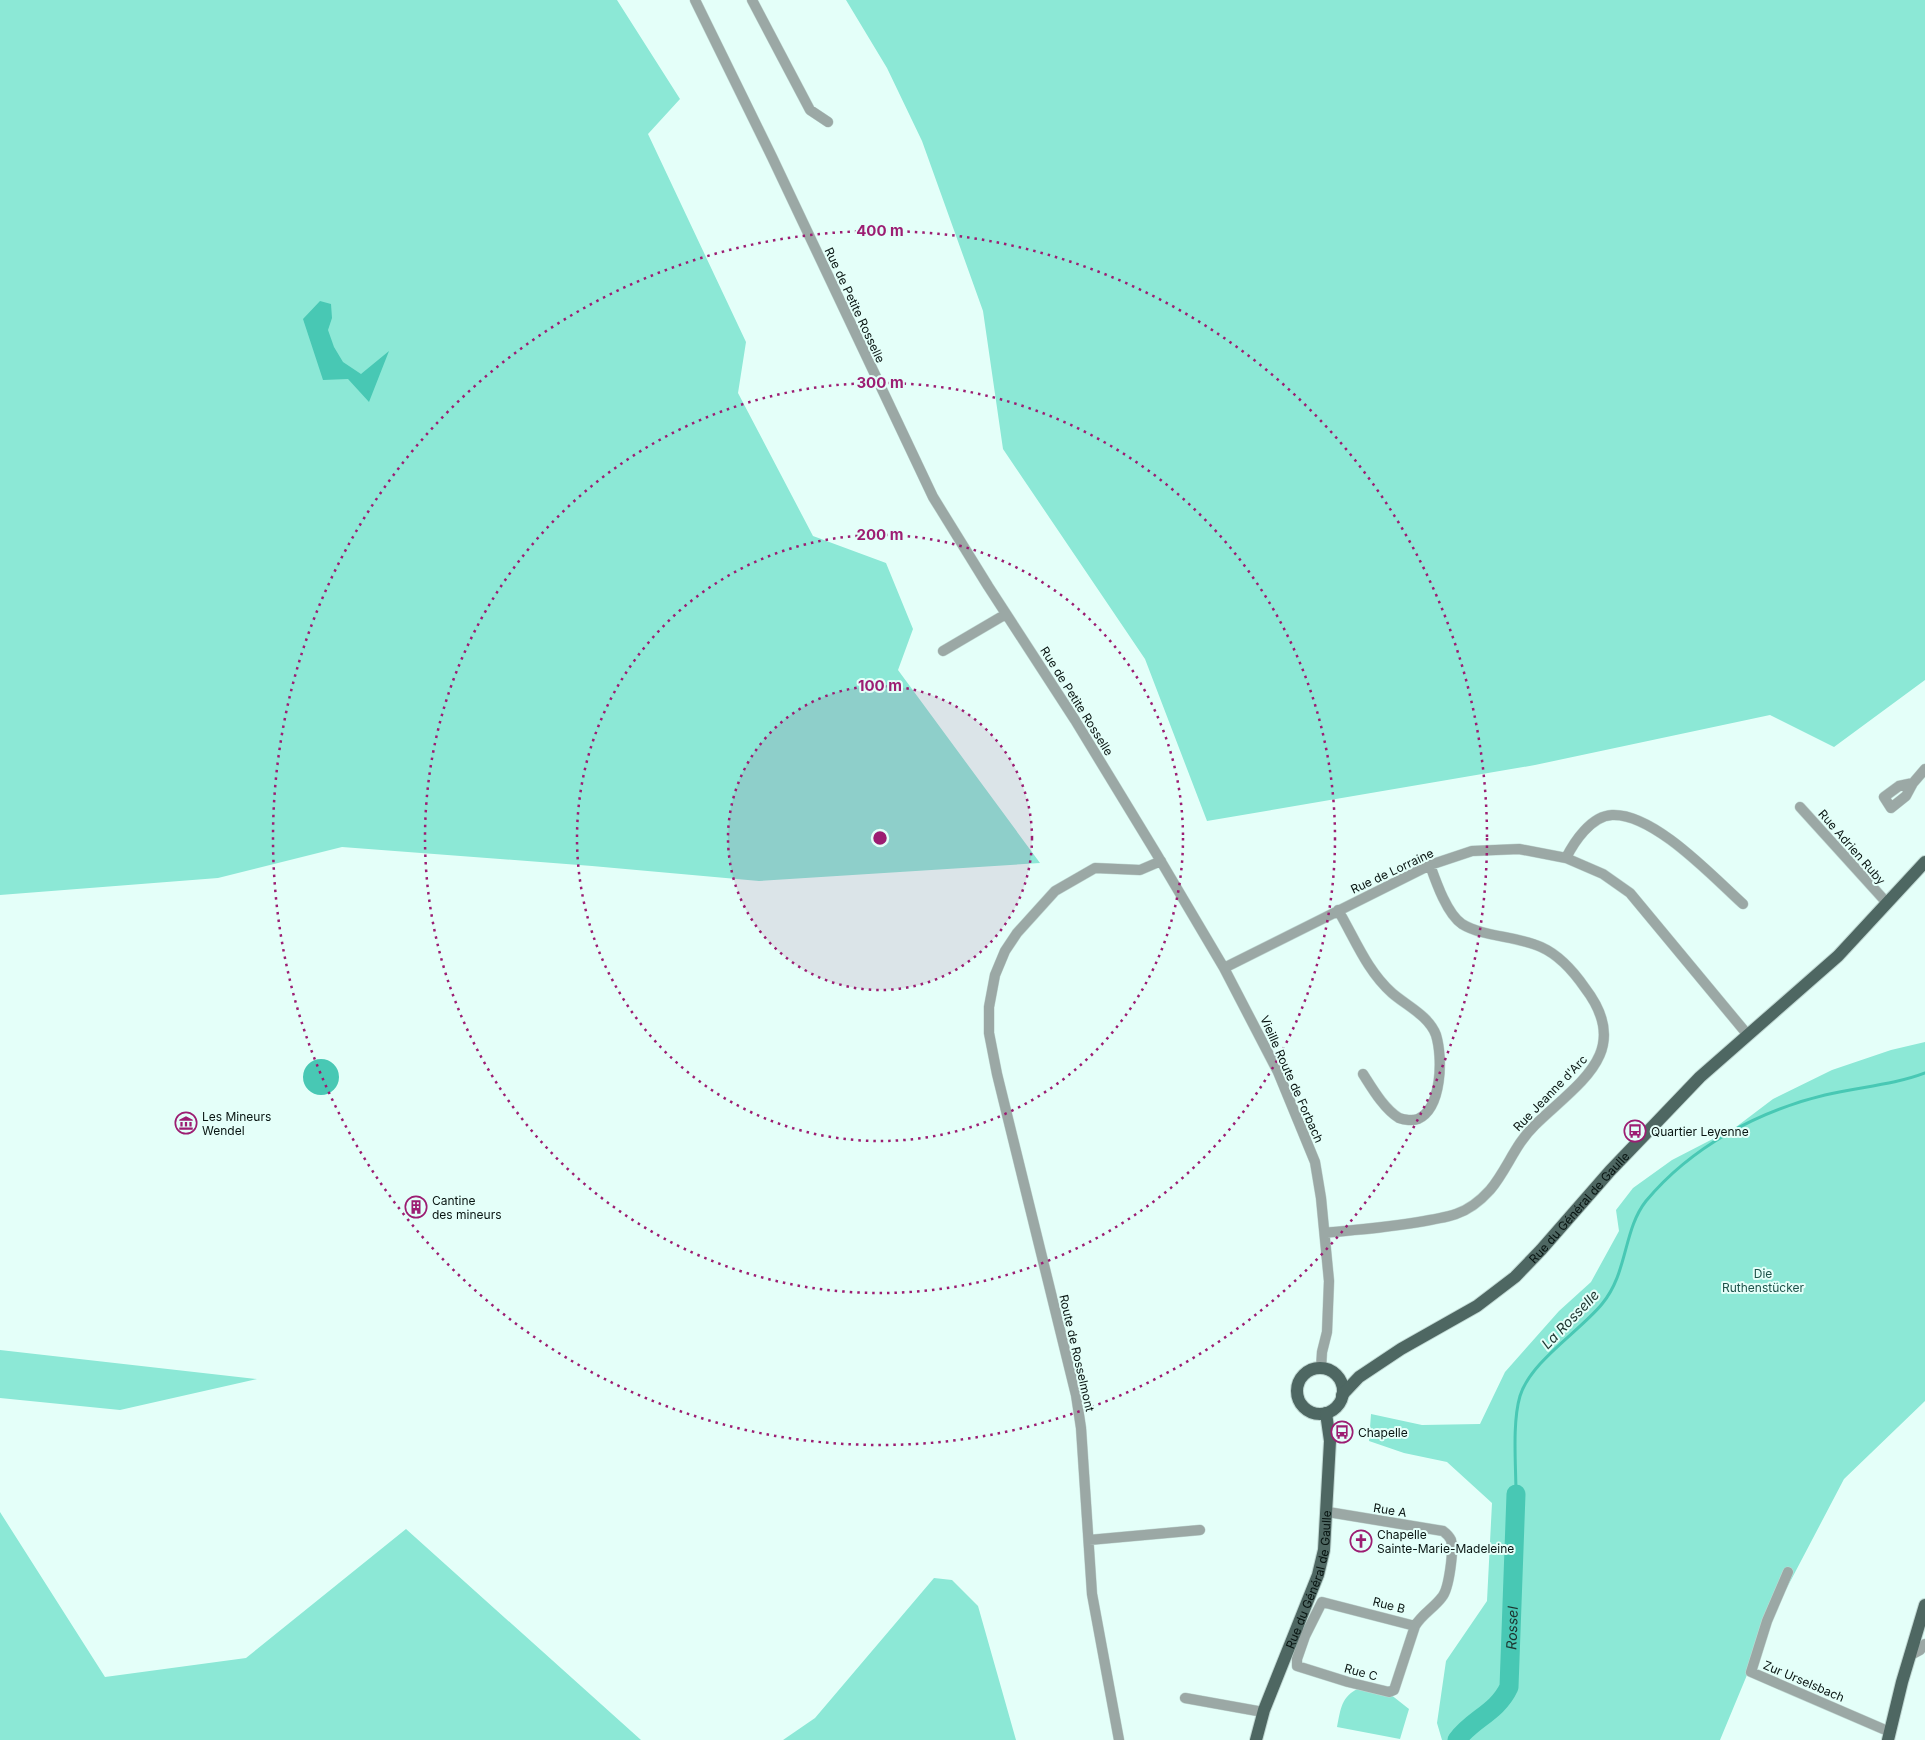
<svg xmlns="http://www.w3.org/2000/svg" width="1925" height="1740" viewBox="0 0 1925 1740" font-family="Inter,sans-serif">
	<rect width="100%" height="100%" fill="#e4fff9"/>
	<path fill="#8ce8d6" d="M0,0H617L680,99L648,134L746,342L738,393L813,536L886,563L913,629L898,670L1040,863L759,881L592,866L342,847L218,878L0,895Z
		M846,0H1925V680L1834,747L1770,715L1535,765L1207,821L1145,659L1003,449L983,311L922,141L887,68Z
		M1925,1042V1401L1844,1479L1769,1622L1720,1740H1442L1437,1723L1446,1661L1487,1601L1492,1503L1447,1462L1404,1453L1369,1441L1371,1414L1422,1425L1480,1424L1505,1372L1559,1311L1591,1282L1619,1231L1616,1210L1633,1188L1672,1160L1736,1127L1773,1099L1832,1070L1891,1050Z
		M0,1350L257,1379L120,1410L0,1398Z
		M0,1512L105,1677L246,1658L406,1529L641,1740H0Z
		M934,1578L952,1580L978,1606L1016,1740H783L815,1718Z
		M1359,1688L1390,1694L1409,1709L1400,1739L1337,1727C1341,1708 1341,1697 1359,1688Z"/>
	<path fill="#48c8b4" d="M320,301L331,304L332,318L328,330L334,347L343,362L361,374L389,351L369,402L348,379L323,380L303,319Z
		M303 1077a18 18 0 1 1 36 0a18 18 0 1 1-36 0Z"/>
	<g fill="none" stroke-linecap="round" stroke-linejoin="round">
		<path stroke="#48c8b4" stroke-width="3" d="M1516,1494C1516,1466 1512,1423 1520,1396C1531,1361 1579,1332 1602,1304C1628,1273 1623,1230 1646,1201C1691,1147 1758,1111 1825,1095C1858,1087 1894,1085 1925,1073"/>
		<path stroke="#48c8b4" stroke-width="19" id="s1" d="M1457,1740C1472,1719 1497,1713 1509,1687L1516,1494"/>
		<g stroke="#c1d9d4" stroke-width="11">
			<path id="minor" d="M695,0L772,157L933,497L988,586L1075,720L1156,853L1224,968L1278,1072L1315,1162L1321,1198L1329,1281L1327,1332L1322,1352L1321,1368
				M752,0L810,110L828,122
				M943,651L1006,614
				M1913,783L1899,786L1884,797L1891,808L1906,796L1913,783L1925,769
				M1800,807L1887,903
				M1566,858C1574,842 1591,816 1612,815C1654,813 1713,877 1743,904
				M1338,910C1355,939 1367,971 1392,993C1407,1006 1429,1016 1436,1035C1443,1058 1442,1108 1418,1119C1413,1121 1404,1120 1399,1118C1384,1109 1372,1088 1363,1074
				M1224,968L1430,865L1472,851L1519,849L1566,858L1603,874L1630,893L1747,1034
				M1325,1233C1361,1229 1396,1227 1430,1220C1439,1218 1448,1217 1456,1214C1468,1210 1481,1200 1490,1190C1507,1170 1515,1144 1535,1125C1578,1083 1634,1052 1585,988C1574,972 1559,955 1541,947C1517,936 1483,937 1462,924C1447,914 1436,882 1430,865
				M1089,1540L1200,1530
				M1788,1572L1767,1621L1751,1672L1890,1732
				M1300,1634L1305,1636L1297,1659V1666L1348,1682L1389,1692L1394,1690L1415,1626
				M1305,1636L1322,1602L1415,1626C1422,1614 1434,1608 1442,1597C1449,1589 1454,1550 1451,1540C1449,1536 1447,1534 1443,1531L1328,1512
				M1909,1656L1920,1650L1925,1644
				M1185,1698L1263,1712
				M1119,1740L1092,1594L1081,1428L1076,1395L997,1074L989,1033V1007L995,975L1005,951L1017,933L1055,891L1095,868L1140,870L1161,861"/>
		</g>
		<g stroke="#c1d9d4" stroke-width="14">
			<g id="major">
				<circle cx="1320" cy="1391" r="23"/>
				<path id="s2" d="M1342,1395L1359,1377L1401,1349L1477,1306L1515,1277L1541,1250L1610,1171L1700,1077L1838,956L1925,862"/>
				<path id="s3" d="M1256,1740L1264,1710L1318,1575L1324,1550L1330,1441L1326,1413"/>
				<path d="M1888,1740L1902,1682L1925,1605"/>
			</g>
		</g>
		<use href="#minor" stroke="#9ba8a5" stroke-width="10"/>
		<use href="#major" stroke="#4e6762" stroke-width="12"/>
	</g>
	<circle cx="880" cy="838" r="152" fill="#9c1d72" fill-opacity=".12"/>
	<g fill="none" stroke="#9c1d72" stroke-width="2.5" stroke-dasharray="2.5 5">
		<circle cx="880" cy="838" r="152"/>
		<circle cx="880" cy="838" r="303"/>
		<circle cx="880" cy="838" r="455"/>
		<circle cx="880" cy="838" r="607"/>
	</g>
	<defs>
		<g id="museum-ring" transform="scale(1.125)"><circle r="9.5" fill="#e4fff9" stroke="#9c1d72" stroke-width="1.5"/><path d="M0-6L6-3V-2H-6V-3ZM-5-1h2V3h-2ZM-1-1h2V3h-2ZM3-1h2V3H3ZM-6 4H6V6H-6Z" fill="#9c1d72"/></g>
		<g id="bus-ring" transform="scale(1.125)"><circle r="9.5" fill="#e4fff9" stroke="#9c1d72" stroke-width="1.5"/><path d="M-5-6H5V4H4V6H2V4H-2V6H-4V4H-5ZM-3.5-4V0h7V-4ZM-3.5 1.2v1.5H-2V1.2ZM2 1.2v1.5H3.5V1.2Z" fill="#9c1d72"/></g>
		<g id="building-ring" transform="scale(1.125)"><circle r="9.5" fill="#e4fff9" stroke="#9c1d72" stroke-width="1.5"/><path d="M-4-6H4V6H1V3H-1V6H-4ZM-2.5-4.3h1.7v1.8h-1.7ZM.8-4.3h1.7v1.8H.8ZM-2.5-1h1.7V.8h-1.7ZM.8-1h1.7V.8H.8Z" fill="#9c1d72"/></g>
		<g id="church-ring" transform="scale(1.125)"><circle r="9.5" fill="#e4fff9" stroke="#9c1d72" stroke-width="1.5"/><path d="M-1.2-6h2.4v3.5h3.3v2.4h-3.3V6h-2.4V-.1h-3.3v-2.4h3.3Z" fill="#9c1d72"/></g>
	</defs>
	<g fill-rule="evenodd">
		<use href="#museum-ring" x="186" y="1123"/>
		<use href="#bus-ring" x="1635" y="1131"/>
		<use href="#building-ring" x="416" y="1207"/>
		<use href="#bus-ring" x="1342" y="1432"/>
		<use href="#church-ring" x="1361" y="1541"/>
	</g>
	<g text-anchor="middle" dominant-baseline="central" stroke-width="4" stroke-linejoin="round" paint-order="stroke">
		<g font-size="12" fill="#081411" stroke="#e4fff9">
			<text transform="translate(855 305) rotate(65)">Rue de Petite Rosselle</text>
			<text transform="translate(1077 701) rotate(58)">Rue de Petite Rosselle</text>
			<text transform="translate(1852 847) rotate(49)">Rue Adrien Ruby</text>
			<text transform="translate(1392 871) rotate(-25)">Rue de Lorraine</text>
			<text transform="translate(1292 1079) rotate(66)">Vieille Route de Forbach</text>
			<text transform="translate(1550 1093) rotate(-46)">Rue Jeanne d'Arc</text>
			<text stroke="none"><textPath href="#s2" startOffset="305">Rue du Général de Gaulle</textPath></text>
			<text transform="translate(1077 1353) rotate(77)">Route de Rosselmont</text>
			<text transform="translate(1390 1510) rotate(9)">Rue A</text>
			<text stroke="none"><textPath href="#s3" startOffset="170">Rue du Général de Gaulle</textPath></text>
			<text transform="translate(1389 1605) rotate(14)">Rue B</text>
			<text transform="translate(1361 1672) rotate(15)">Rue C</text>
			<text transform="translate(1804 1681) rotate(23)">Zur Urselsbach</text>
		</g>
		<g font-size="12" fill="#081411" stroke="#e4fff9" text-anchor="start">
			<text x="202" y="1116">Les Mineurs<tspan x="202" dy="14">Wendel</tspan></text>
			<text x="1651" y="1131">Quartier Leyenne</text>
			<text x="432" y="1200">Cantine<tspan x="432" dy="14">des mineurs</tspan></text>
			<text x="1358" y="1432">Chapelle</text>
			<text x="1377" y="1534">Chapelle<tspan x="1377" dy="14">Sainte-Marie-Madeleine</tspan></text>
		</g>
		<g font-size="12" fill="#1e534a" stroke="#e4fff9">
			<text x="1763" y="1273">Die<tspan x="1763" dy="14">Ruthenstücker</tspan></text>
		</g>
		<g font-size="14" font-style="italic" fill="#1d332e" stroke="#e4fff9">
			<text transform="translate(1570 1319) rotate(-46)">La Rosselle</text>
			<text stroke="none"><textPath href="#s1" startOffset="134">Rossel</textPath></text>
		</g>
	</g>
	<circle cx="880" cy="838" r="8" fill="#9c1d72" stroke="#e4fff9" stroke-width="2.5"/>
	<g font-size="15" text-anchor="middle" font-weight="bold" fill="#9c1d72" stroke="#e4fff9" stroke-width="4" stroke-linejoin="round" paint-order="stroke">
		<text x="880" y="236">400 m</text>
		<text x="880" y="388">300 m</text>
		<text x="880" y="540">200 m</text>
		<text x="880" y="691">100 m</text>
	</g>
</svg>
